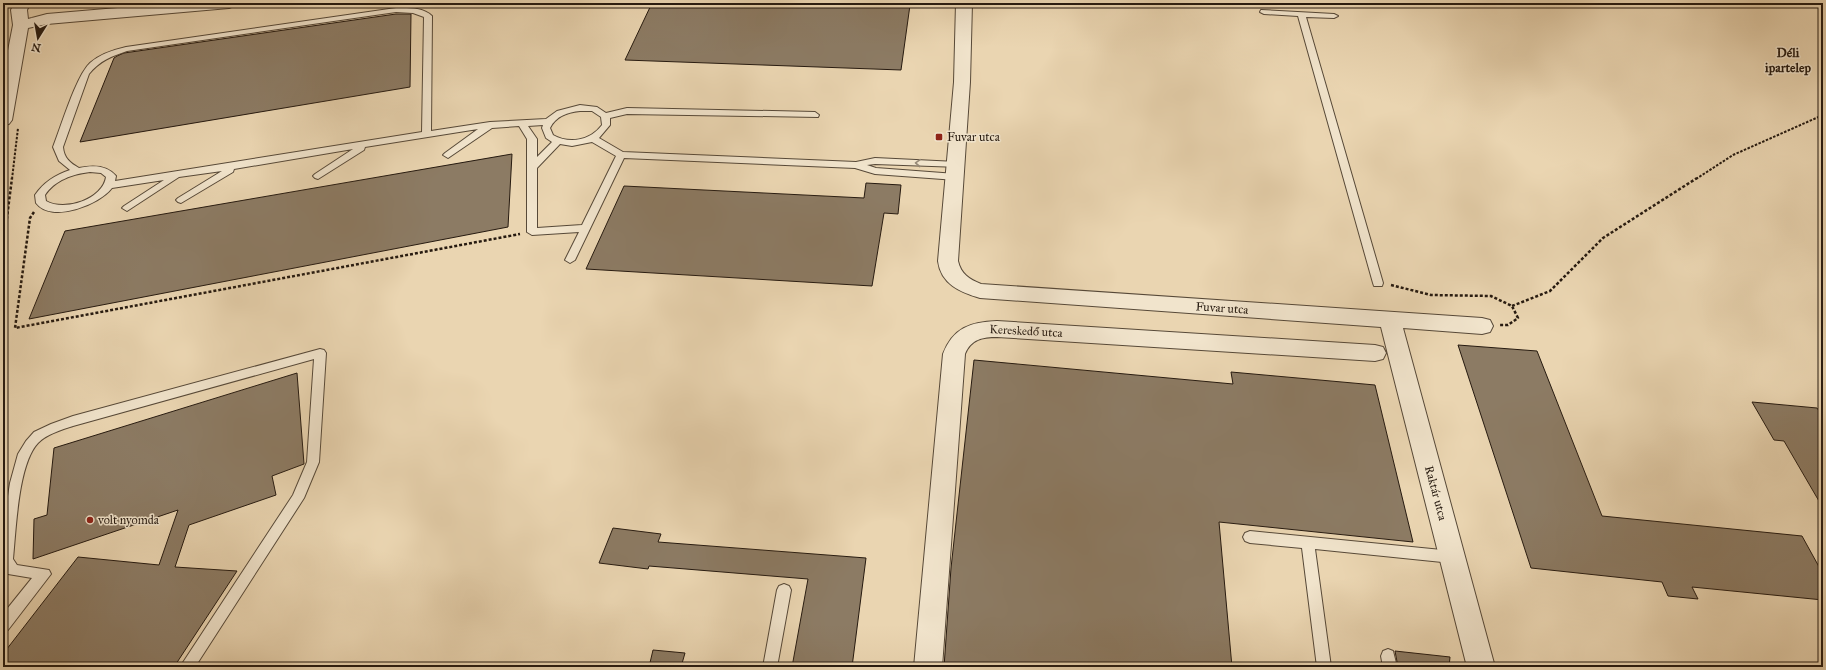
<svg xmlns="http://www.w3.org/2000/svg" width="1826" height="670" viewBox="0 0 1826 670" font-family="'IM FELL Great Primer',serif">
	<rect width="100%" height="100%" fill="#ead5b1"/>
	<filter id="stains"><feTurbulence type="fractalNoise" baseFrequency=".005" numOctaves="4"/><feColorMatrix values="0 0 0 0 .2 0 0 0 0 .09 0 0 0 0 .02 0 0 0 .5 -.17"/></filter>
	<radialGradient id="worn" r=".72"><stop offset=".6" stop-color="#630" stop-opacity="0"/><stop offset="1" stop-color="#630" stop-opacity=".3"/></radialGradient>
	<path fill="#8c7b64" stroke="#261a10" d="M652,3H838L910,5L901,70L625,60Z
		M396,14H411L410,87L80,142L114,58L117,56L124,53Z
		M512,154L508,227L29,319L65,231Z
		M866,183L901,185L898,214L884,213L872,286L586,269L624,186L864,198Z
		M1458,345L1537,351L1602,516L1802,536L1823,574V600L1692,587L1698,599L1668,596L1662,582L1531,568Z
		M974,360L1233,384L1231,372L1375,385L1413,542L1219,522L1232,667H944L951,568Z
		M297,373L304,464L272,476L276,495L189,525L175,567L237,571L174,667H3V654L78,557L159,565L178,510L33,559L34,519L47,515L54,448Z
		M1752,402L1817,408L1823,417V508L1784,441L1774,440Z
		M613,528L661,534L658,542L866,558L852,667H792L808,579L649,566L648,569L599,563Z
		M653,650L685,653L681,667H649Z
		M1395,651L1450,657L1449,667H1398Z"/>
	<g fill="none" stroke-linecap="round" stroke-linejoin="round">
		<g stroke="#574938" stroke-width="2">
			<path id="service" d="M396,8C408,8 423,7 432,16L431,131L490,122L546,119L557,111L580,105L597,107L606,113L627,108L815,112L819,115L818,117L627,114L610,118V125L599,138L623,152L856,162L875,158L957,162L960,163L962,165L960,167L875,164L867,165L876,168L956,174L961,177L956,180L875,174L855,168L624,158L575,260L570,263L565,260L579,232L532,235L527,232V139L519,126L492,128L448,158L443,155L445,153L478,129L365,147L364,150L318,179L315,178L313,176L315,174L353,149L234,169L233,172L181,203L178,202L176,200L178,198L222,171L179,177L127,211L122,208L124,206L164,180L112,188C100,204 52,224 36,203L35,195C44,182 55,175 70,170L59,161L53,147C61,127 76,76 90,63C100,54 113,50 126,47ZM396,12L413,13L424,17L422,132L115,181L116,176C107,165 93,165 79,168C70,163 64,158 63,147L89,74C99,61 112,56 127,51ZM580,111H592L601,117L602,125C590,141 569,144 553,135L550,128C556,116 568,112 580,111ZM543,125L542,128L546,138L552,142L537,157V139L528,126ZM592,142L616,156L582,225L537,228V168L560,144L572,146ZM90,172L101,173L106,177C103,199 65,212 46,201L45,195C55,180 73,174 90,172Z
				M1261,10L1334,14L1338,16L1334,18L1306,17L1383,283L1382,286H1374L1373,283L1298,16L1264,14L1260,12Z
				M320,349L324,350L326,353L319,462L304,498L195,667H180L293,495L307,462L314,359L73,426C61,430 47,434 38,443C18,464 16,530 13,559L17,565L49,570L51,574L8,630L3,631V614L32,578L8,574L3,567V529L10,483L18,454L26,441L34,432L51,424L73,416Z
				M1250,531L1452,551L1457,553L1459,557L1457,561L1452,563L1315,549L1331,667H1317L1302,548L1250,543L1245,541L1243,537L1245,533Z
				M784,584L789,586L791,590L777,667H763L777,590L779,586Z
				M1388,649L1393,651L1397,667H1383L1381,656L1383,651Z"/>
		</g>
		<g stroke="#574938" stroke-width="2">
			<path id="minor" d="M14,3H30L27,10L28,19L47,14L176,3H237L234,6L229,8L47,24L28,28L12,120L9,124L3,125V76L13,25L11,10Z
				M956,3H972L970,82L958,261C961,274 969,279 981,284L1482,318L1490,320L1493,326L1490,332L1482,334L1403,328L1495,667H1467L1381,327L980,298C960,292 941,284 938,261L954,82Z
				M997,321L1375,345L1383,347L1386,353L1383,359L1375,361L997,337C983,337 971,339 965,354L942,667H914L943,354C953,328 970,322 997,321Z"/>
		</g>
		<path stroke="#261a10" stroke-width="2" stroke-dasharray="2.5 1.5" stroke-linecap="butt" d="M12,179L18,128
			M1696,179L1733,155L1823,115"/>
		<path stroke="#261a10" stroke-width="2.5" stroke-dasharray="3 2" stroke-linecap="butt" d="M34,212L30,218L15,328L520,234
			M3,249L12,178
			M1391,285L1431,295L1491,296L1512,306L1518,318L1508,325H1500
			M1512,306L1550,291L1603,238L1697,178"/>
		<use href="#service" fill="#f1e4cc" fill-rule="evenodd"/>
		<use href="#minor" fill="#f1e4cc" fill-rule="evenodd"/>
	</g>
	<defs><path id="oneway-chevron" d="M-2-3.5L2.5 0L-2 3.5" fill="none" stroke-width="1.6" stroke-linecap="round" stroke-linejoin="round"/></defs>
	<use stroke="#968977" href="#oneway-chevron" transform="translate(918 163) rotate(-177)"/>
	<g fill="#8f2418" stroke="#f1e4cc" stroke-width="1.5">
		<rect x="935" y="133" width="8" height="8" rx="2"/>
		<circle cx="90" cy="520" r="4"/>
	</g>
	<g text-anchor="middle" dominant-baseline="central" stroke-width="3" stroke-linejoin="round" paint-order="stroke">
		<g font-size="12" fill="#261a10" stroke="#f1e4cc" text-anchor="start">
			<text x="947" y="137">Fuvar utca</text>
			<text x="98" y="520">volt nyomda</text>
		</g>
		<g font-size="12" fill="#261a10" stroke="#f1e4cc">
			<text transform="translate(1222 308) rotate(4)">Fuvar utca</text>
			<text transform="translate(1026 331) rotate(3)">Kereskedő utca</text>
			<text transform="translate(1436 493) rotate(75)">Raktár utca</text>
		</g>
		<g font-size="13" font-weight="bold" fill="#261a10" stroke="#f1e4cc">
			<text x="1788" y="53">Déli<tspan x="1788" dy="15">ipartelep</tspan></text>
		</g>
	</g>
	<rect width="1826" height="670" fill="none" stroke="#ead5b1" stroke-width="16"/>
	<rect x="4" y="4" width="1818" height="662" fill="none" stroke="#261a10" stroke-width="2"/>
	<rect x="8" y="8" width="1810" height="654" fill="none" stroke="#261a10"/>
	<g transform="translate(38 38) rotate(191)" stroke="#f1e4cc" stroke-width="3" paint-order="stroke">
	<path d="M0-3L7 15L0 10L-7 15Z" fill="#261a10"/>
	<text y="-6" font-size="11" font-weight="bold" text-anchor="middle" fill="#261a10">N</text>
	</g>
	<rect width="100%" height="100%" filter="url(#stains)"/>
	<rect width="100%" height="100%" fill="url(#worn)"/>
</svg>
